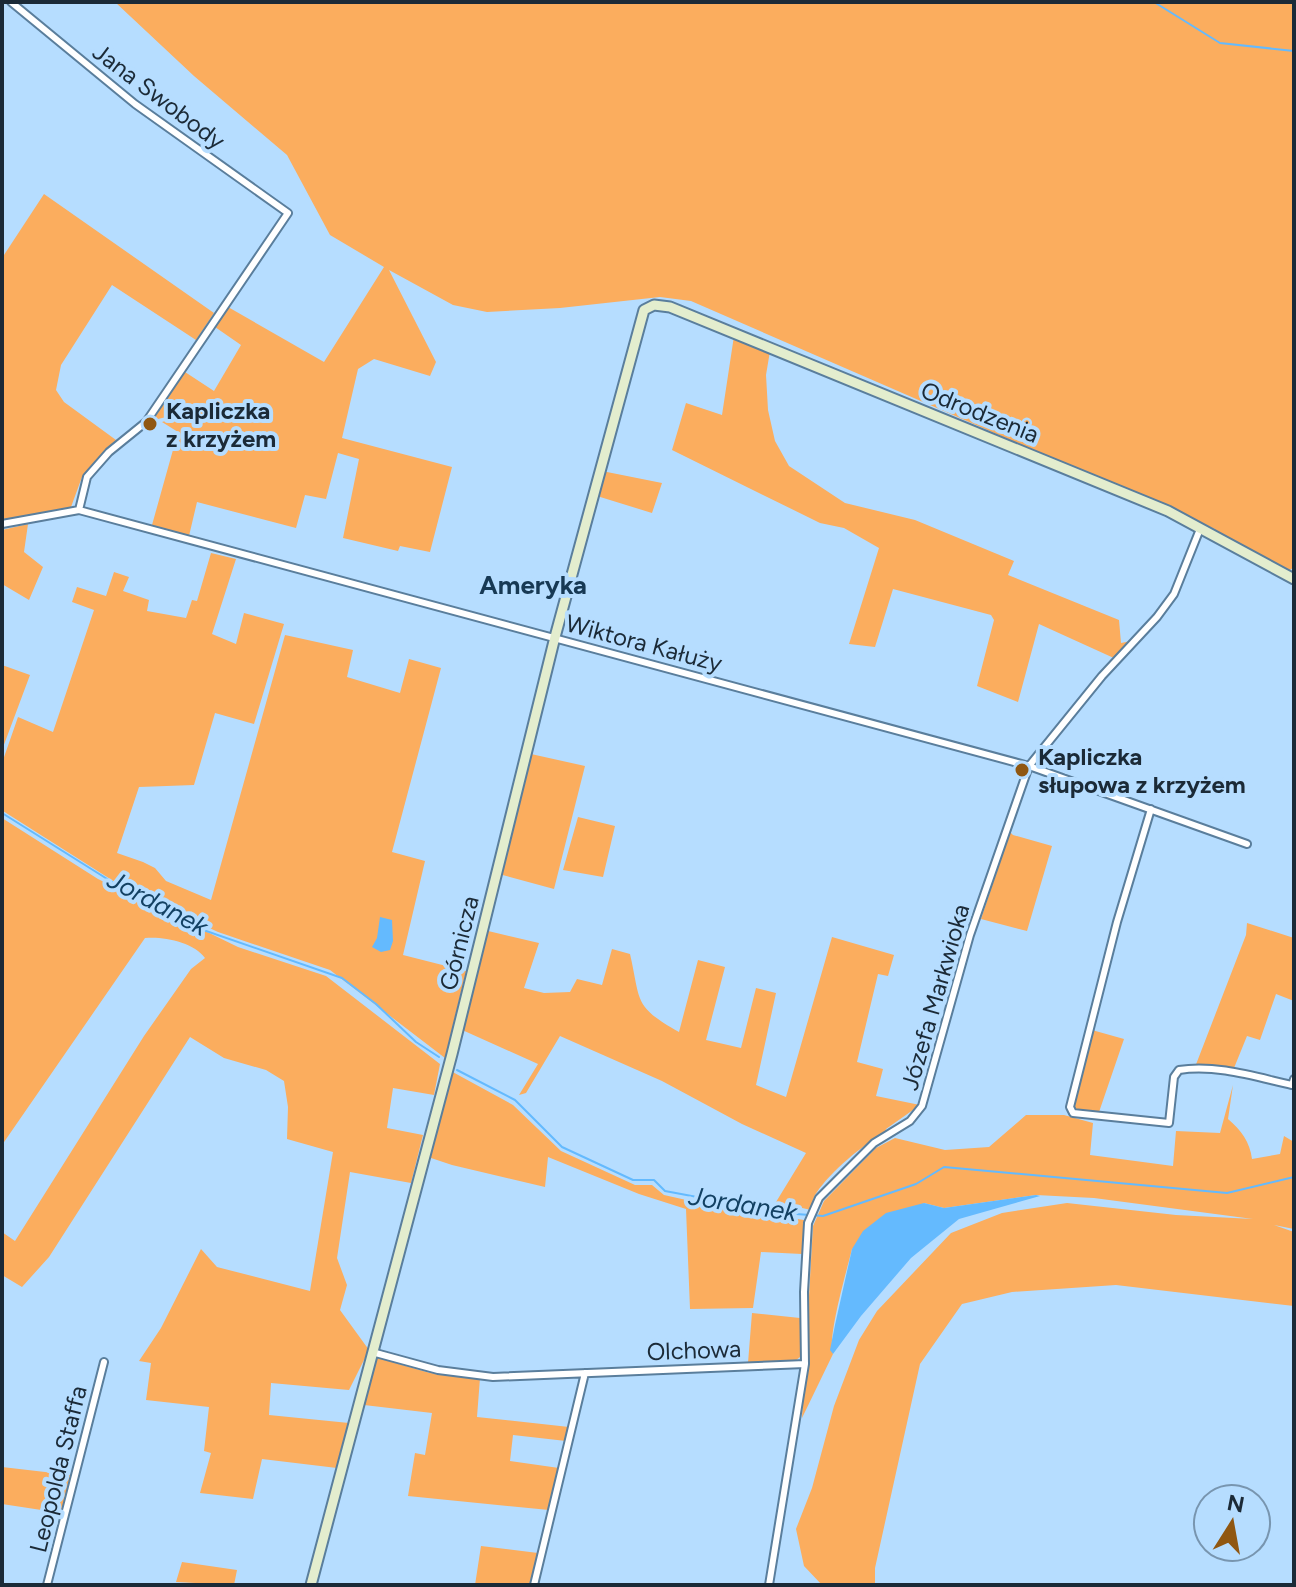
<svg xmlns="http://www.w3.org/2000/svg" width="1296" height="1587" viewBox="0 0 1296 1587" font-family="Figtree,sans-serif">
	<rect width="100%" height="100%" fill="#b6ddff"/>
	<path fill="#fbad5e" d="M115,2H1294V567L1290,570L1207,529H1215L691,301L660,297L560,308L487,312L453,305L389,270L436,362L430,376L374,359L358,369L342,438L452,467L430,552L400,546L398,551L343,538L359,459L338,453L326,499L305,495L296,528L197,502L189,536L152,525L178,432L162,422L207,407L158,419L155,417L185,372L214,391L241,345L215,327L228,307L324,362L384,267L330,235L287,155L194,76Z
		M44,194L214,313L196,340L112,285L61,365L56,390L64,402L116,440L82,477L71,507L2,520V258Z
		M734,336L770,351L766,375L768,410L775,441L789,466L845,503L915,520L1014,561L1008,575L1119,620L1121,643L1131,641L1116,659L1039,624L1018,702L977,686L994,620L991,615L893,589L875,647L849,644L879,548L844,528L820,523L672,450L686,403L722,415Z
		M602,471L662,483L652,513L597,496Z
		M28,524L24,552L43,567L29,600L2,584V530Z
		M211,553L236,559L212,634L236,644L244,613L284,624L254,724L215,713L194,785L139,787L117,853L143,862L155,868L166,881L211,900L285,635L353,650L347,677L400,693L409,659L441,668L392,852L425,861L403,955L466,971L445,1058L330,970L218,932L126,889L3,811L2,763L18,717L53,732L94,610L72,602L77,587L106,596L114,572L129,577L123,591L149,600L147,611L186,618L192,600L197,601Z
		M2,665L30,675L2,750Z
		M531,754L585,766L554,889L499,874Z
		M578,817L615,826L603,877L563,870Z
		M2,818L98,879L238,947L326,976L440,1064L434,1095L393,1088L387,1128L423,1135L411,1183L350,1172L337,1258L347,1285L340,1310L369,1350L349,1390L271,1383L269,1415L349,1423L337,1468L262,1459L253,1499L200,1493L211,1453L204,1451L209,1407L146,1400L151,1363L139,1361L161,1328L201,1249L217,1267L310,1291L333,1152L287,1139L288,1107L284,1081L266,1070L224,1058L190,1037L49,1257L22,1287L2,1275V1232L15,1241L144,1036L191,969L205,958C194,942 163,936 145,938L2,1145Z
		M1010,832L1013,835L1052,846L1027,931L981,919Z
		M1247,923L1294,938V1001L1276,994L1260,1040L1247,1036L1234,1068L1195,1067L1246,935Z
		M484,930L539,943L524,988L544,993L570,992L577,979L602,985L612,949L630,954C641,1002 633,1006 679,1032L698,960L725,967L706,1040L741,1048L756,988L776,993L756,1085L786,1097L832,937L894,955L888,976L878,974L857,1062L883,1069L876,1096L920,1105L886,1129L884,1135C863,1143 830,1173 817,1192C813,1197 812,1204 811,1210L776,1202L806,1153L742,1124L662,1081L560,1036L526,1093L519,1095L538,1064L460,1029Z
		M1092,1030L1124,1039L1098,1115L1076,1111L1072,1107Z
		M449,1070L513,1105L561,1151L635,1185H652L664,1195L722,1208L804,1220L802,1254L761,1252L753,1308L690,1309L686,1209L639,1194L548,1157L545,1187L452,1165L428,1157Z
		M1233,1085L1228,1119C1241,1130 1250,1142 1252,1159L1280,1154L1284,1136L1294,1142V1229L1274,1225L1294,1232V1306L1116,1285L1012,1292L962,1304L920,1364L875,1568V1585H822L804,1566L796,1529L812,1488L834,1406L859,1340L877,1311L951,1233L1002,1213L1067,1203L1176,1215L1253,1219L1094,1198L1036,1195L944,1208L924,1203L852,1249C847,1270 827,1337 833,1354L802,1418L813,1226L824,1201L876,1148L895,1138L945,1150L989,1147L1026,1115H1064L1093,1123L1090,1155L1173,1166L1176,1131L1220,1133Z
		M752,1313L800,1318V1357L795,1361L748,1363Z
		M378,1358L430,1373L480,1378L477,1417L569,1427L566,1441L513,1435L510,1461L559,1468L549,1510L408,1496L415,1453L425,1455L432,1413L364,1405L373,1361Z
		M2,1467L71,1475L61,1513L2,1504Z
		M481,1546L538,1553L529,1585H475Z
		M182,1562L237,1570L234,1585L176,1582Z"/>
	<path fill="#64bafe" d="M380,917L392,920L393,941L390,950L381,952L372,947L377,938Z
		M1036,1195L1040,1196L959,1219L911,1258L861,1316L833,1354L830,1350L835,1325L852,1249L863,1231L886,1213L924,1203L944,1208Z"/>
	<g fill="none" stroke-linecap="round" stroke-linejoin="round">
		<path stroke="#64bafe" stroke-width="2" d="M1154,2L1220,43L1294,51
			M2,813L120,887L186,924L342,978L376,1004L416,1042L439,1057
			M457,1070L515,1100L562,1147L633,1180H654L665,1191L783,1213L823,1216L916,1184L944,1167L1227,1193L1294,1177"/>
		<g stroke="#5a7e9c" stroke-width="10">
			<path id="street" d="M11,2L135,104L288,213L146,422L109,452L87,477L79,510
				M2,524L79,510L1029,766L1247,844
				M1151,809L1117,922L1070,1107L1073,1113L1169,1123L1174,1077L1179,1070C1216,1064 1256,1077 1292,1085L1294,1079
				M372,1352L438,1370L493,1377L805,1364
				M47,1585L104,1362
				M534,1585L585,1373
				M769,1585L805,1364L804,1292L808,1223L819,1198L874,1143L910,1121L922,1106L970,935L1029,766L1102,676L1157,617L1174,594L1200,529"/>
		</g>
		<g stroke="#5a7e9c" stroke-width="13">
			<path id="secondary" d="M311,1585L452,1054L555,637L644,310L654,305L670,307L1168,511L1294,579"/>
		</g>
		<use href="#street" stroke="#fff" stroke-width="6"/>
		<use href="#secondary" stroke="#e3edce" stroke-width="9"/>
	</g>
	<g fill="#905711" stroke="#b6ddff" stroke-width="3">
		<circle cx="150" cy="424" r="8"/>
		<circle cx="1022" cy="770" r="8"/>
	</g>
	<g text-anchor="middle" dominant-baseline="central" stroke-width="8" stroke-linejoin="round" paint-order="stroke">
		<g font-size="24" fill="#1b2a37" stroke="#b6ddff">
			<text transform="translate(159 96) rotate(37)">Jana Swobody</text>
			<text transform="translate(980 412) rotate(22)">Odrodzenia</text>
			<text transform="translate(644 643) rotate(15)">Wiktora Kałuży</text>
			<text transform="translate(459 943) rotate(-76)">Górnicza</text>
			<text transform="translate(935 997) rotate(-74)">Józefa Markwioka</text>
			<text transform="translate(694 1350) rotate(-2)">Olchowa</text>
			<text transform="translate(58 1469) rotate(-76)">Leopolda Staffa</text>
		</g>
		<g font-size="24" font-weight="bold" fill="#1b2a37" stroke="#b6ddff" text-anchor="start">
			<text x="166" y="410">Kapliczka<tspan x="166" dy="28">z krzyżem</tspan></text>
			<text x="1038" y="756">Kapliczka<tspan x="1038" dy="28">słupowa z krzyżem</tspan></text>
		</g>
		<g font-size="26" font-weight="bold" fill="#173954" stroke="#b6ddff">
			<text x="533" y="585">Ameryka</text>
		</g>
		<g font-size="26" font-style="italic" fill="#134163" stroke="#b6ddff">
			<text transform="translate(158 903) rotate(28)">Jordanek</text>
			<text transform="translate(743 1204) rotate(9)">Jordanek</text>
		</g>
	</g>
	<rect width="1296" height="1587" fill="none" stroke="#1b2a37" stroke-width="8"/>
	<g transform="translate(1232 1523) rotate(11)"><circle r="38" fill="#b6ddff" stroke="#7895af" stroke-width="2"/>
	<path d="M0-6L14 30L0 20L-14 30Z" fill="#905711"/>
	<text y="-12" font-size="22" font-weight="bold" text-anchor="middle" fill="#1b2a37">N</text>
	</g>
</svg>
